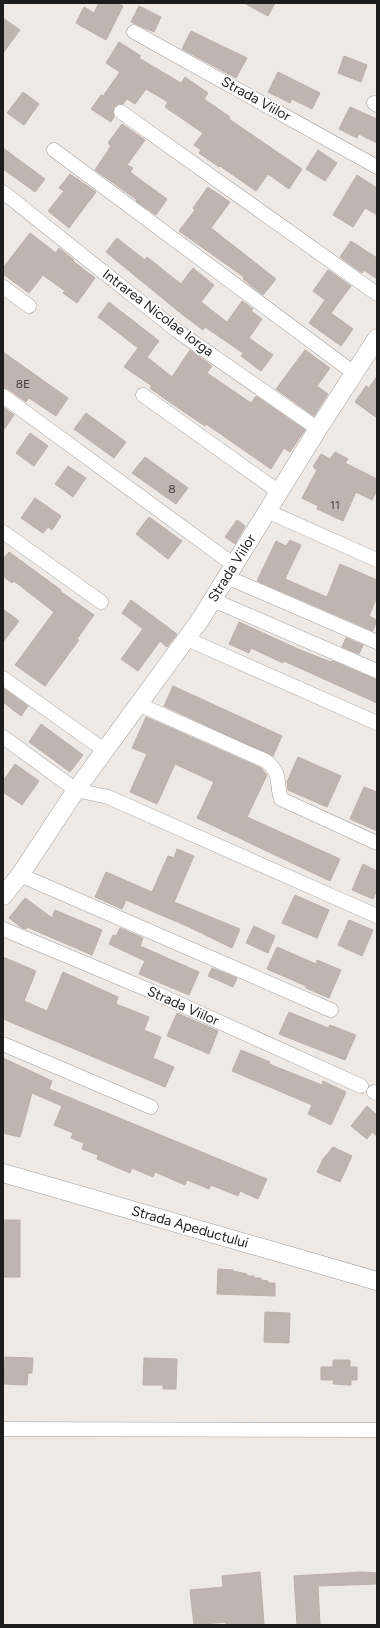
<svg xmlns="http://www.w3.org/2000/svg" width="380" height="1628" viewBox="0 0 380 1628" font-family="Figtree,sans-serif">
	<rect width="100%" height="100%" fill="#eee9e4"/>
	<path fill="#beb4b0" stroke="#beaea7" d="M99,3H117L123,6L106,40L76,23L84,7L94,13Z
		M244,3H275L268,16Z
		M139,6L161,17L154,32L131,22Z
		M3,18L20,30L3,53Z
		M191,31L247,58L236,78L182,49Z
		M119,42L141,56L139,58L181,83L185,77L208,93L204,99L230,117L229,119L302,169L289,189L268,174L256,191L220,166L219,167L199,153L201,150L194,145L203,133L165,107L168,102L146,89L135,104L127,99L123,104H118L114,107L113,112L114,117L111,122L91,109L101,95L103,96L120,72L106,63Z
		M344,56L367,65L361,82L338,73Z
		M278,72L320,93L312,109L292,99L290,103L268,92Z
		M23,92L39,104L24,125L7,113Z
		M350,107L377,119V143L359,134L357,138L339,129Z
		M122,124L145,140L127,165L133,168L130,172L167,199L156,215L136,201L137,200L95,170L111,146L108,143Z
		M3,148L45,179L35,192L3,169Z
		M318,150L337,163L325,181L306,169Z
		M70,174L96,192L69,228L48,211L64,191L59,188Z
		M357,175L377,188V215L365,208L353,227L333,215Z
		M208,187L230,202L211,228L276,279L263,295L243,279L244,277L179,231L195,210L193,208Z
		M30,233L56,253L59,248L74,260L73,261L95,278L77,303L63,293L65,291L43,275L29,293L3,274V268Z
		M117,238L145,260L147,257L181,284L193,268L214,285L201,302L227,322L242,301L253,309L251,311L262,319L249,338L273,355L261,371L241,356L243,353L205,327L203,330L183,315L106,252Z
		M351,241L377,258V279L364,270L362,273L340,257Z
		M328,270L351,286L331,313L353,329L341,346L309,323L325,300L313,291Z
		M109,302L159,341L147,357L172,377L190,350L212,366L207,373L251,403L256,396L305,430L290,452L284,448L271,469L206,424L205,426L168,401L150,388L152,386L124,367L138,348L98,317Z
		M305,350L330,368L317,386L328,394L314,416L276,389Z
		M3,352L68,398L56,416L29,398L26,402L8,389L3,388Z
		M377,376V418L355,402L366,386L369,388Z
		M3,407L14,415L3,431Z
		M86,413L126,442L114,458L74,429Z
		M30,433L48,446L34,466L16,453Z
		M335,452L348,459L345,463L377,479V490L372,500L356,492L343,521L317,509L318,506L302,498L317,470L313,467L321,454L330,459Z
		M145,457L188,488L176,504L132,473Z
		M68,466L86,478L73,497L55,484Z
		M35,498L61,516L52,530L48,527L43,533L21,518Z
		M149,517L182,541L168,559L136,534Z
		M237,520L245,526L235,544L225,537Z
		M290,540L301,545L285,579L327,597L340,564L377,580V597L369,616L377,620L373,631L257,581L276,541L286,546Z
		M9,552L61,590L60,591L94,615L77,639L79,640L45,686L15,665L54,612L14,581L12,583L3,576V559Z
		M131,600L177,634L167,647L160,641L138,671L121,659L143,629L122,613Z
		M3,609L19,621L3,642Z
		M239,622L298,649L331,662L332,661L335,662L377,680V703L284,661L283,663L251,648L249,653L229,644Z
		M346,638L363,645L359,654L342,647Z
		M173,686L282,736L273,756L164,706Z
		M3,688L28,706L21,716L3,702Z
		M146,717L261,768L267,775L247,817L340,859L330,881L197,818L214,782L175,764L157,804L130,792L147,754L132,748Z
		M41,724L83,755L70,772L29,742Z
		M298,757L341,776L327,807L288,790L287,782Z
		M15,764L39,781L22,805L3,792V781Z
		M364,787L377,792V831L350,819Z
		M177,849L194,856L174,902L240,929L232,948L189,927L126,900L122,909L95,897L106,872L152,892L168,856L174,858Z
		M363,864L377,871V890L373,899L352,890Z
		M295,895L329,910L317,938L282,923Z
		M25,898L52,918L55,910L102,930L92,955L27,927L26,929L22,928L9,918Z
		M349,920L373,930L362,956L338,945Z
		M254,926L275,936L268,953L246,943Z
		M120,928L143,938L140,946L199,972L189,995L139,974L145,961L109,944L113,935L116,936Z
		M277,947L316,964L317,960L341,970L329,998L306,988V986L267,969Z
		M3,957L36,971L24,1001L47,1011L63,972L118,997L116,1004L149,1017L144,1030L161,1037L153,1058L174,1067L165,1087L3,1019Z
		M212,968L237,978L233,987L208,976Z
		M289,1012L328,1028L330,1025L356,1035L345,1060L279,1034Z
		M177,1013L218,1031L209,1054L167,1036Z
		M241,1050L270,1062L269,1064L322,1085L323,1081L346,1092L331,1125L308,1114L312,1105L232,1071Z
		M3,1058L52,1081L49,1089L267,1179L258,1199L240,1191L238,1196L211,1185L209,1189L187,1180L185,1185L155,1172L153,1177L132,1168L130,1173L97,1159L98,1155L82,1149L84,1143L71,1138L73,1133L54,1125L62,1106L32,1093L20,1137L3,1133Z
		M367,1106L377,1115V1136L372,1132L367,1139L351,1126Z
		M333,1147L352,1156L340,1182L317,1172L323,1159Z
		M3,1220H20V1277H3Z
		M218,1269L233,1270V1271L247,1274V1276H254V1278H261V1280L268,1281V1283H275V1296L217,1294Z
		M265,1312L290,1313L289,1343L264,1342Z
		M5,1357L33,1358L32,1373H28L27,1385L4,1384Z
		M144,1358L177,1359L176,1389H163V1385H143Z
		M333,1360H350V1367H357V1380H351V1385L333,1384L334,1380H321V1367H333Z
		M260,1572L264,1624L226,1625V1622L194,1625L190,1590L223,1587L222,1576Z
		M362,1572L377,1573V1584L318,1586L320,1625H297L294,1576Z"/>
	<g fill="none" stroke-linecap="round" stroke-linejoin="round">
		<g stroke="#9e9e9e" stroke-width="15">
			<path id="minor" d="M134,32L377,167
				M374,103L377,105
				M121,112L377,294
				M54,150L354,373
				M3,192L176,330L318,429
				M3,287L29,306
				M143,395L279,492
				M3,396L234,565
				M267,511L377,560
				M3,532L101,602
				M227,577L377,642
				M213,600L377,671
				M187,639L377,723
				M3,678L104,750
				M138,704L266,761C283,775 275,781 281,799L377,843
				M3,737L76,790L108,797L377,916
				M20,875L331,1010
				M3,929L151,991L361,1086
				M3,1044L151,1107
				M374,1092L377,1093
				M3,1429L377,1430"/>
		</g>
		<g stroke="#9e9e9e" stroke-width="19">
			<path id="tertiary" d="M3,896L20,875L76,790L200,620L318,429L377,338
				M3,1173L377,1281"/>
		</g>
		<use href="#minor" stroke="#fff" stroke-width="14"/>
		<use href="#tertiary" stroke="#fff" stroke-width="18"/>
	</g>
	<g text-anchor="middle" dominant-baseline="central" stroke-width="3.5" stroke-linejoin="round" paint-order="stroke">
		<g font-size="12" fill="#454342">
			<text x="23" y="384">8E</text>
			<text x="172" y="489">8</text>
			<text x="335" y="505">11</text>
		</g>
		<g font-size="14" fill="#1d1d1d" stroke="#fff">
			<text transform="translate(256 99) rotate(29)">Strada Viilor</text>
			<text transform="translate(158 313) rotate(37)">Intrarea Nicolae Iorga</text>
			<text transform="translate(232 568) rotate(-58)">Strada Viilor</text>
			<text transform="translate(183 1006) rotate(24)">Strada Viilor</text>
			<text transform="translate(190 1227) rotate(16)">Strada Apeductului</text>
		</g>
	</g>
	<rect width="380" height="1628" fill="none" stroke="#1d1d1d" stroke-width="8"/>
</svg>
